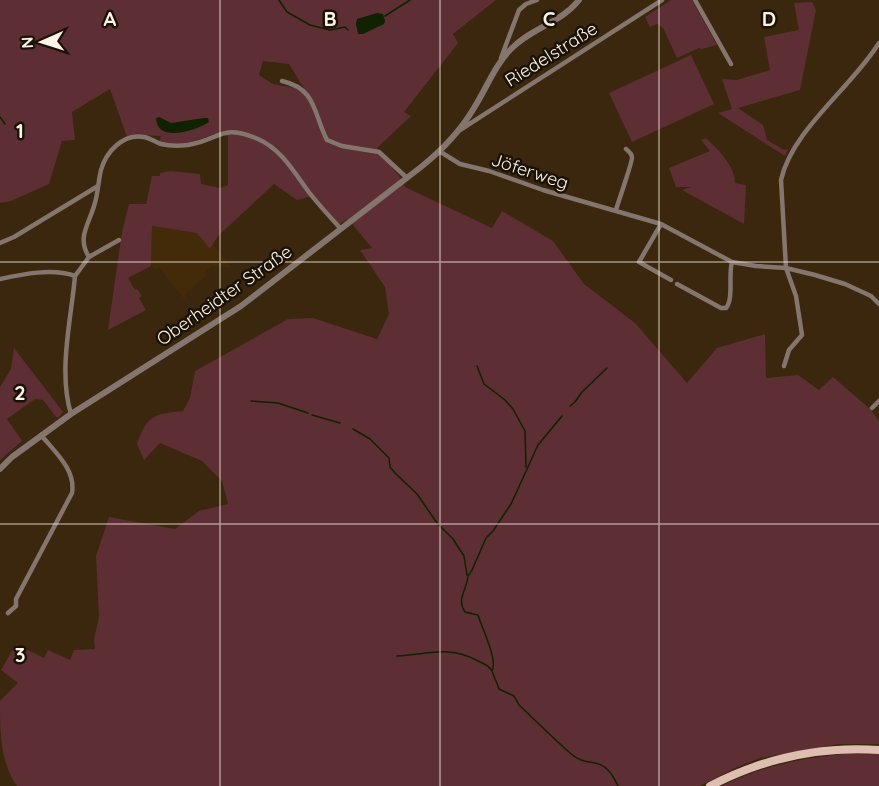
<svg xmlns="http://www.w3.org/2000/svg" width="879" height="786" viewBox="0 0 879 786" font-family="Quicksand,sans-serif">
	<rect width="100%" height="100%" fill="#3a270d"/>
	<path fill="#432b09" d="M152,226L197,233L210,249L213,244L232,268L212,266L204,273L206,276L186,293L185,300L159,267L155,270L151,266Z"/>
	<path fill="#5d2e33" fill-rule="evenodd" d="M0,0H496L453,34L458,43L404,112L411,116L377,148L399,176L405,187L492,228L502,211L553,241L584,284L635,323L687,383L717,348L765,334L766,378L798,375L819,390L833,377L870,409L879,421V744H839L760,758L735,768L700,786H17C0,763 0,731 0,701L18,683L1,670L16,644L44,658L48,650L70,660L74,650L95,649L94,639L99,617L96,556L109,517L175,529L199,511L228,504L222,481L202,461L160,443L144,460L137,444C147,415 154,414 183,411L190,398L195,371L288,319L313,318L377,339L389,314L385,287L360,250L372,248L348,219L336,226L312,196L297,200L274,184L218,236L210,249L197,233L152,226L151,266L128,278L135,290L137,289L142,296L139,298L146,310L108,330L122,232L129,204H146L152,176H160V173L170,171L200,174L201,184L220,188L228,185V136L220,132L184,145L159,142L161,136L136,135L127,137L110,89L72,112L75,140L62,141L49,184L11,201L0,203ZM263,61L289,64L305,90L273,84L259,75Z
		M671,0H692L717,45L702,49L699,48L677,58L663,28L657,24L650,27L645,17Z
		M812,2L816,10L800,90L738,108L763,125L767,140L784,150L788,149L785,156L718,113L732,109L722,79L737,80L770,70L764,37L799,30L794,3Z
		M691,55L714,104L632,142L609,93Z
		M706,138C718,149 735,166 735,183L746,185L744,224L682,190L691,187H676L669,168L710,151L701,140Z
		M14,348L63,412L58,418L56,417L43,400L35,399L7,419L22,441L0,460V387L11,369Z
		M856,753L879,754V786H721C768,764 805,757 856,753Z"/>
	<path fill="#102200" d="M377,13L383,14L385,21L384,24L363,34H358L356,24L357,19Z
		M159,117L171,123L204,118H208L209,122C197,130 157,144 156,118Z"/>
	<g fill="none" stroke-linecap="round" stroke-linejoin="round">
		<path stroke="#102200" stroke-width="1.5" d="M279,0L287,12L310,25L330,30L345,27L348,30
			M385,16L410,0
			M0,117L5,124
			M477,366L484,384L505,400L513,409L525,431L526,467
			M251,401L278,403L308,413
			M570,406L575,402L582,392L607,368
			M312,415L340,423
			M562,416L538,445L511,504L493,531L486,538L472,570L468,576C467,590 456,599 465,612L478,615C482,629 498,659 492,671L499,689L514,696L519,705C536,721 553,738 570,753C590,771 602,751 618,786
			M353,429L370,439L389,458L390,467L395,473L417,494L437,523L453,539L464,556L467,575
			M397,656C426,655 449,645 476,660C483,664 488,664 492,671"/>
		<path stroke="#84756e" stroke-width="4.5" d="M695,0L731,64
			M501,58L519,10L526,4L537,0
			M282,81C317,89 313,113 327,140L342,146L379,152L407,178
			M460,130L662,0
			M439,151L460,164L489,171L543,190L661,224L732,262L756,266L786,268L815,275L845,284L871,296L879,304
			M616,210C618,202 633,161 632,157C631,152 629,152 626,149
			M661,224L639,262L671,280
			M0,243L14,237L98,186
			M89,257C77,238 88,226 94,206C98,195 98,182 101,170C106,152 123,133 144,137C150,138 155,142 161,144C169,146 180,146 188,145C220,140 221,123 258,139C281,149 294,172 308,191C318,204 330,217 341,229
			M75,276L89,257L119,240
			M0,279C23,274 52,268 75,276C71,321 58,371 71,414
			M677,284L721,308H726C734,298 728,276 732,262
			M784,366L789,350L802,335L796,296L786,268L781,180C792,130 851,88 879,43
			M872,408L879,401
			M8,613L16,606V599L72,493C76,470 55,452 41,435"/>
		<path stroke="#84756e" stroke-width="6" d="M0,469L12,457L71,414L241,306L421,167C441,151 461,130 474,108C486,89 495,65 511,49C531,28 561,23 579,0"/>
		<path stroke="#debeb1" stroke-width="8" d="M710,786C762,759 820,746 879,750"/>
	</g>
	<path fill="none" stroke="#fdf3e7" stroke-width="1.5" stroke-opacity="0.55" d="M220,0V786M440,0V786M659,0V786M0,262H879M0,524H879"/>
	<g text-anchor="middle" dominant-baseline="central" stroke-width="5" stroke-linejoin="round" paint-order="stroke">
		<g font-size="18" fill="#fdf3e7" stroke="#1a1207">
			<text transform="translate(551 54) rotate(-32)">Riedelstraße</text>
			<text transform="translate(530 171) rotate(18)">Jöferweg</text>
			<text transform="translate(224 295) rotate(-35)">Oberheidter Straße</text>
		</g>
	</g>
	<g font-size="20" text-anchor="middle" font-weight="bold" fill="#fdf3e7" stroke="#1a1207" stroke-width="5" stroke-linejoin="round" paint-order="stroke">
		<text x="110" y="26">A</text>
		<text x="330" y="26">B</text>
		<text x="549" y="26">C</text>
		<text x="769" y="26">D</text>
		<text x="20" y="138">1</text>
		<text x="20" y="400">2</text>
		<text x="20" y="662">3</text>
	</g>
	<g transform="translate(42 42) rotate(267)" stroke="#1a1207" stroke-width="4.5" paint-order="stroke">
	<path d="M0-4.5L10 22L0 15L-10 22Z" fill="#fdf3e7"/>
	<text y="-9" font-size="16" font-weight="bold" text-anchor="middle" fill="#fdf3e7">N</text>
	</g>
</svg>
